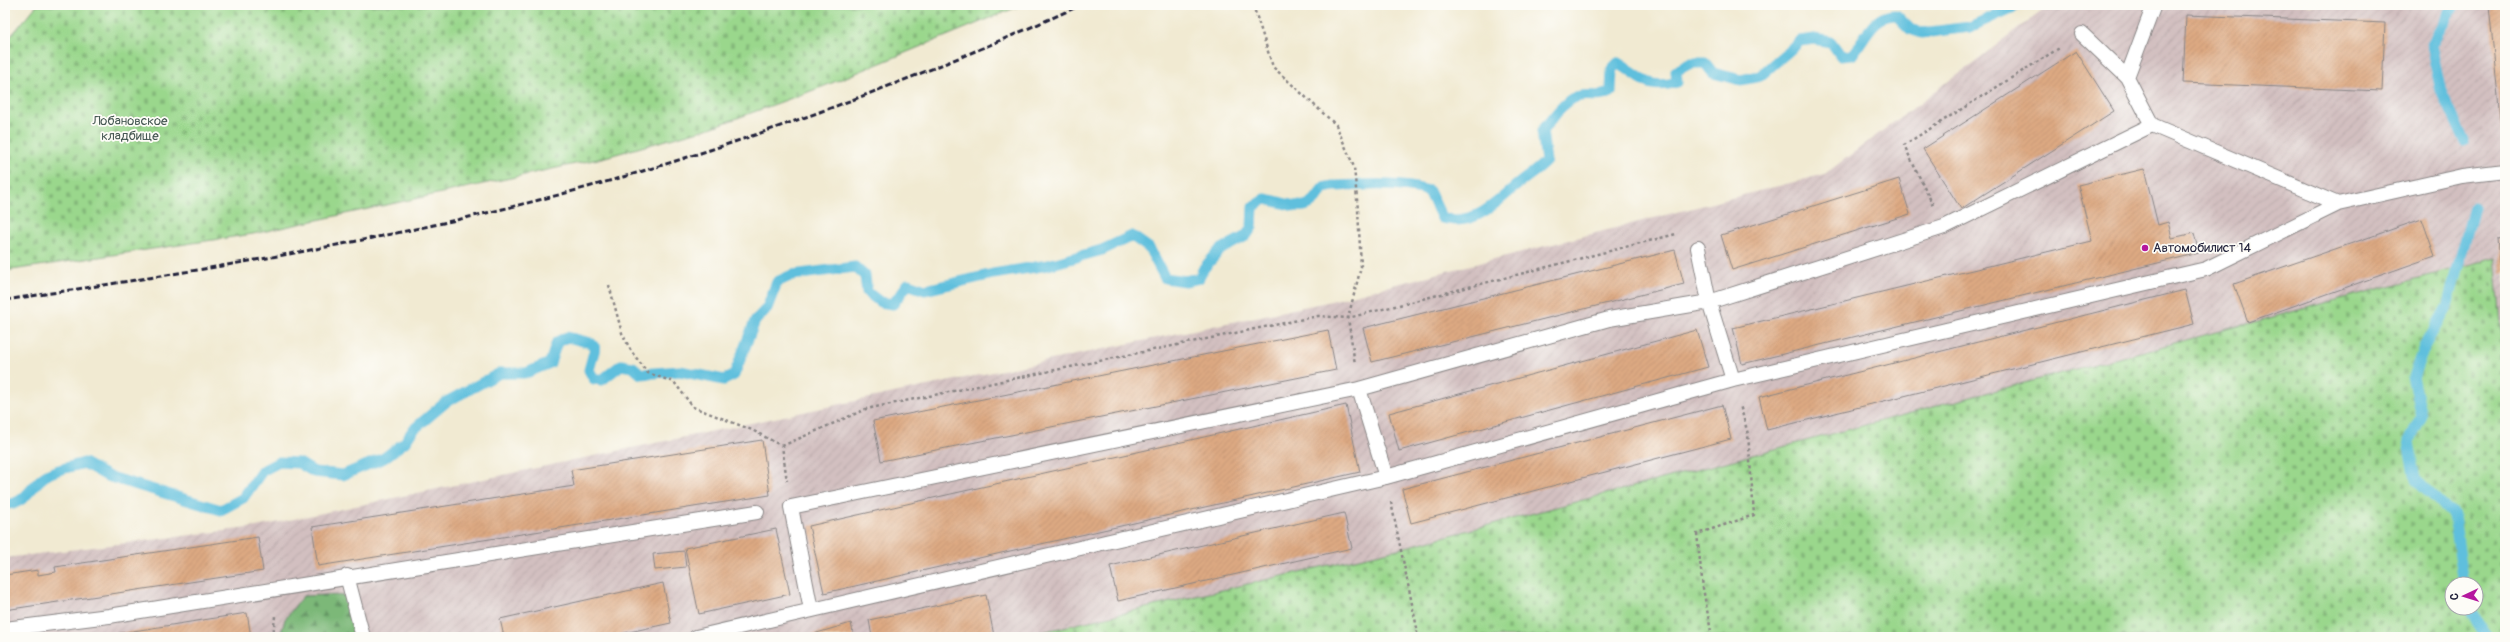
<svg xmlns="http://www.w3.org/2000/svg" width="2510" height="642" viewBox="0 0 2510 642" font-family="Pangolin,sans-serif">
	<defs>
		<pattern id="industrial-furrows" width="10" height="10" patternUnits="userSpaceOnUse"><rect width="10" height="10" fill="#d2bfc0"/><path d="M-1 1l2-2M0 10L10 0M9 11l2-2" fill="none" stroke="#b4a4a6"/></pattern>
		<pattern id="forest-firs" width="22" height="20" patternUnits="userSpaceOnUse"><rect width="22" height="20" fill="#7bb878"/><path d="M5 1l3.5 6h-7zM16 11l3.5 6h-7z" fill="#649564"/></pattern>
		<pattern id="cemetery-stones" width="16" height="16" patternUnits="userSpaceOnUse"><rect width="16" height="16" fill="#9ad78c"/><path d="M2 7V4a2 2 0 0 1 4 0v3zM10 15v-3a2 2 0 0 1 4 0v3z" fill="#84b87a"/></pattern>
		<pattern id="building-hatch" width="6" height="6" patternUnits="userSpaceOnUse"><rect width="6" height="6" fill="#dda982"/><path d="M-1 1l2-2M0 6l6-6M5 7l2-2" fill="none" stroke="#bd9171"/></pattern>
	</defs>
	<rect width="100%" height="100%" fill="#fdfcf7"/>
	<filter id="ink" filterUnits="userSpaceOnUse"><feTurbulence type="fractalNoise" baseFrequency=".025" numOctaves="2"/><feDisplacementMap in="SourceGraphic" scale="8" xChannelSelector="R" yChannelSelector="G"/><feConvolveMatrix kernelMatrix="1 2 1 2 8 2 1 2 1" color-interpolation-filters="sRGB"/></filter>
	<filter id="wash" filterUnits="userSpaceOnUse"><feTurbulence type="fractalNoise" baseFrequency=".012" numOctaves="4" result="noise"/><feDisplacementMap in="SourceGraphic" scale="16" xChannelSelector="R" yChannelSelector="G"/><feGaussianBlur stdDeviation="0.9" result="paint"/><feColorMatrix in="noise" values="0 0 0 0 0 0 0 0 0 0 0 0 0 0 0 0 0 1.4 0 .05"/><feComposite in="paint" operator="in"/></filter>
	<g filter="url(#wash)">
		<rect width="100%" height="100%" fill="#f1ead2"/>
		<path fill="url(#industrial-furrows)" d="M2050,5H2505V367L2495,259L1402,548L1021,637H5V558L256,527L1327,302L1825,174Z"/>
		<path fill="url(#forest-firs)" stroke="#4e6d5a" d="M327,595L346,596L363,637H280L285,619L303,596Z"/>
		<path fill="url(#cemetery-stones)" stroke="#5e7c64" fill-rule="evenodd" d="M37,5H1022L822,87L710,128L598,159L253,234L5,271V43Z
			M2495,258L2505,367V637H1021L1402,548ZM2452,584H2476V608H2452Z"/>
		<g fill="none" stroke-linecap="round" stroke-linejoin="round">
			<path stroke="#5fbfdd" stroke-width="11" d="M2454,5L2431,45L2441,91L2464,141
				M5,504C26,505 30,486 45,476C55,469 72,467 84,463L107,476L221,510L243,498L262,471L279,462L299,463L314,472L343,475L384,458L405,442L413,430L446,402L500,373H526L550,363L557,342L567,337L591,343L595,348L589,370L594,379L602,380L621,365L633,367L641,374L680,371L724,380L734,375L755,321L767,308L777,282L792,275L855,267L865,276L867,292L880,302L893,304L908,284L925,290L993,274L1048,265L1102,250L1132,236L1149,248L1165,278L1185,281L1199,278L1204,268L1220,250L1246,236L1252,227L1253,207L1265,199C1292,203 1308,218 1323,188L1333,186C1365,185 1398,182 1429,191L1442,218C1475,227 1495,203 1517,185C1527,176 1537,171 1546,161L1542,131C1551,121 1566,97 1580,96C1594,94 1597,99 1611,92L1612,69L1618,63C1642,77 1647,91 1677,82L1676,71L1691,63H1705L1713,73L1741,80L1760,76L1800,41L1814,39L1831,42L1841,56L1852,55C1865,39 1873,14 1896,15L1910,29L1922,33L1970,27L2018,5
				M2464,584L2454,516L2416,479L2409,442L2422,416L2413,377L2424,347L2447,307L2474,207
				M2469,608L2488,637"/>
		</g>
		<g id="blocks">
			<path fill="url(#building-hatch)" d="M2489,5H2505V138H2502Z
				M2186,15L2385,23L2382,91L2183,83Z
				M2076,51L2114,111L1961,209L1923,149Z
				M2144,169L2158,225L2168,222L2172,238L2194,233L2199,253L1742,364L1733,328L2092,241L2078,185Z
				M1899,179L1910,214L1732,270L1721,235Z
				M2422,219L2435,256L2248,322L2234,284Z
				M2505,238V272L2501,273L2498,239Z
				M1675,250L1684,284L1372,362L1363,328Z
				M2185,290L2194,324L1767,430L1759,397Z
				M1328,330L1336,370L881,461L873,421Z
				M1697,330L1708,367L1399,451L1389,413Z
				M1346,405L1360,472L824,593L809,526Z
				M1722,405L1731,439L1411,523L1402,489Z
				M762,440L770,495L318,566L312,527L574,486L571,470Z
				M1344,513L1352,548L1118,601L1110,566Z
				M776,529L790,594L699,614L685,548Z
				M258,537L263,571L5,610V575L38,570V575L56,572L55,567Z
				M684,551L686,567L655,570L653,554Z
				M663,583L671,623L606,637H504L500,619Z
				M986,595L994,636L872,637L869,620Z
				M247,613L251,637H102V636Z
				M851,623L854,637H803Z"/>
		</g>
	</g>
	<g filter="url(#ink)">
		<use href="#blocks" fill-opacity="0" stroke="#8a8686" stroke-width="1"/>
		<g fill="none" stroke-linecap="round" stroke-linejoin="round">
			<g stroke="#8a8686" stroke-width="16">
				<path id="service" d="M2082,34L2127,77
					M2152,125L2127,77L2154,5
					M1698,248L1709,302L1733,380
					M1359,389L1386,477
					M347,576L363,637
					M811,610L791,507L1359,389L1609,319L1709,302L1944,227L2152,125L2338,204L2462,176L2505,171
					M5,629L109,616L757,512
					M696,637L1386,477L1733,380L2206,269L2338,204"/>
			</g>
			<path stroke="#8a8686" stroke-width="2.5" stroke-dasharray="3 3" stroke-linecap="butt" d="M1253,5L1273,67L1336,125L1354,167L1358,210L1361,267L1348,318L1355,364
				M1933,205L1904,145L2061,47
				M609,285L622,333L631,351L648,373L674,382L693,407L752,430L782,446L787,481
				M782,446L866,409L1318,316L1348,318L1676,234
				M1391,502L1417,628V637
				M273,637L275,616
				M1712,637L1703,588L1697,534L1754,515L1748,434L1740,405"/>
			<use href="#service" stroke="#fff" stroke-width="14"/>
			<path stroke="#22223b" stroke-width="3" stroke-dasharray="6 3" stroke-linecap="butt" d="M5,300C212,269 421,236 623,177C779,131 933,72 1081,5"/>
		</g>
	</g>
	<circle fill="#b5179e" stroke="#fdfcf7" stroke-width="1.5" cx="2145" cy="248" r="4"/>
	<g text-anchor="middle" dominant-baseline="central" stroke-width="3.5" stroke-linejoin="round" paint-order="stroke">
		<g font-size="13" fill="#465853" stroke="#fdfcf7">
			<text x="130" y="121">Лобановское<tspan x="130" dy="15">кладбище</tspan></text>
		</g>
		<g font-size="13" fill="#22223b" stroke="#fdfcf7" text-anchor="start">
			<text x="2153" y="248">Автомобилист 14</text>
		</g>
	</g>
	<rect width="2510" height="642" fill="none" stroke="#fdfcf7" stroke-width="20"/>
	<g transform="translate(2464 596) rotate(266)"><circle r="19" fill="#fdfcf7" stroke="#a5a5ac"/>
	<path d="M0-3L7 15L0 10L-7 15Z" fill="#b5179e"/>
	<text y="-6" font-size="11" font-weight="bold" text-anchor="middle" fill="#22223b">С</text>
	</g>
</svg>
